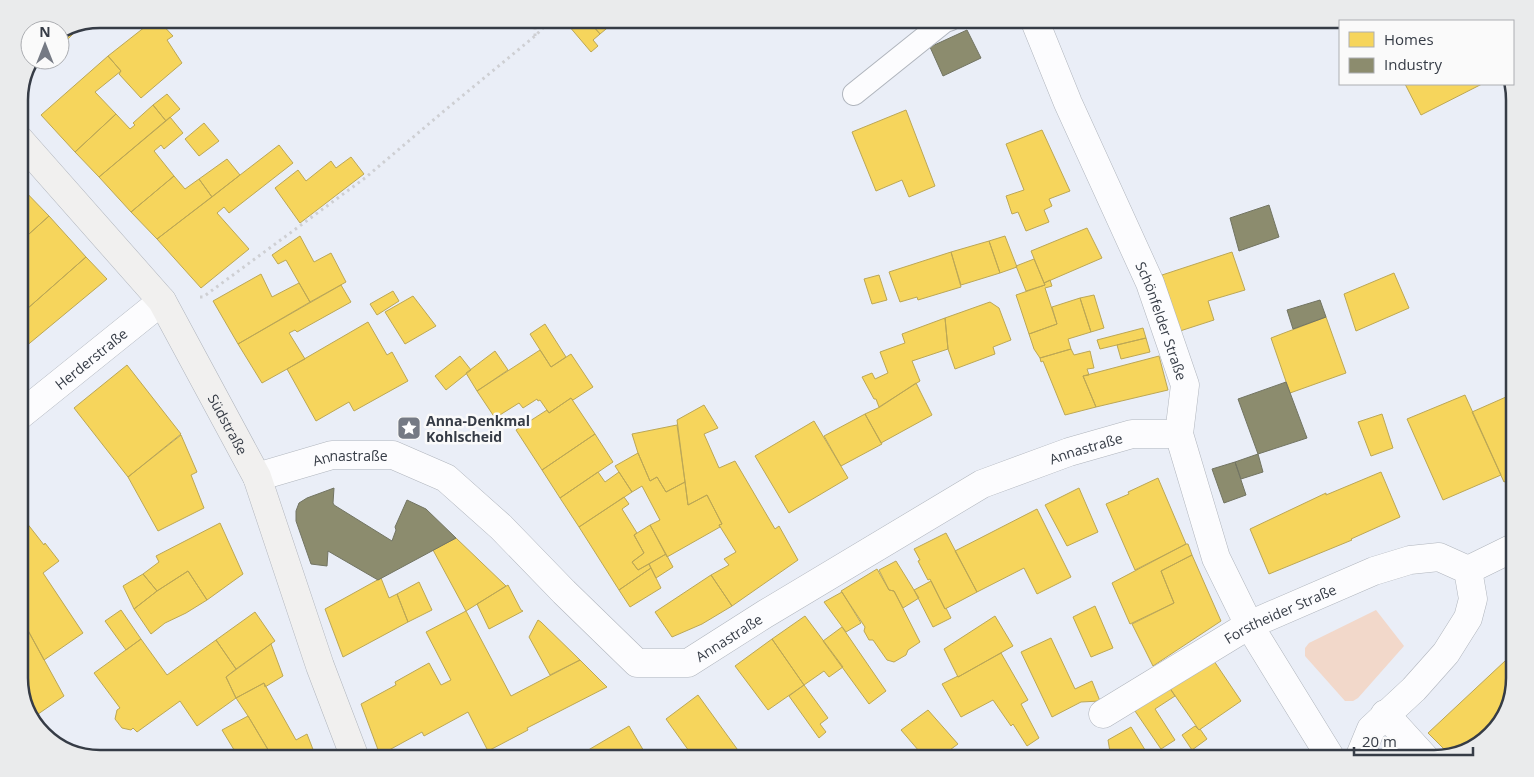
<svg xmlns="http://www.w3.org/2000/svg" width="1534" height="777" viewBox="0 0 1534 777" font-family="'Open Sans',sans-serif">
	<rect width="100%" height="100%" fill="#eaeef7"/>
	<path fill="#f2d8ca" d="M1376,610L1404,646L1358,698L1353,701H1345L1305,656V648L1309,643Z"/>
	<path fill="#f6d55c" stroke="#bca755" d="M155,19H157L173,36L167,40L182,63L141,98L119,74L121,71L108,56Z
		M563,19H587L600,34L593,40L598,46L591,52Z
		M587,19H618L600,34Z
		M661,19H670L672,21L665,26Z
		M1372,19H1434L1445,21H1373Z
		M81,26L60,47V35Z
		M108,56L121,71L95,92L116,114L75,152L41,115Z
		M35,60H47L39,68L34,62Z
		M1405,84H1482L1421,115Z
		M167,94L180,109L166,121L153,105Z
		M153,105L166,121L99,177L75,152L116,114L130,129L135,125L133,123Z
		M906,110L935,186L909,197L902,180L876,191L852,132Z
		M170,117L183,133L164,149L161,145L154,151L174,176L131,212L99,177Z
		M204,123L219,141L199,156L185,139Z
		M1042,130L1070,191L1049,199L1052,206L1044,210L1049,222L1026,231L1018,212L1012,214L1006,196L1024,190L1006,144Z
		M279,145L293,163L229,213L224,207L217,213L249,249L201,288L157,239Z
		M351,157L364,174L300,223L275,188L298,170L306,181L331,161L336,168Z
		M227,159L240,175L212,197L199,179Z
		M174,176L185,189L199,179L212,197L157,239L131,212Z
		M19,185L49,216L19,243Z
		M49,216L86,257L19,316V243Z
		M1087,228L1102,258L1044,283L1031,251Z
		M300,236L314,262L331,253L346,282L310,302L286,260L278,264L272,255Z
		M1005,236L1017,267L1000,273L989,241Z
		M989,241L1000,273L961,285L951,252Z
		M951,252L961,287L918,300L917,297L900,302L889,272Z
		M1232,252L1245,290L1208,301L1214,320L1180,331L1162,275Z
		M86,257L107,279L19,352V316Z
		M1034,259L1045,285L1026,291L1016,266Z
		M1394,273L1409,308L1356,331L1344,294Z
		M261,274L272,297L299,283L310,302L238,344L213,301Z
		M879,275L887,300L872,304L864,279Z
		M1050,280L1052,286L1045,288L1057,324L1029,334L1016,295L1045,285L1044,283Z
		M341,285L351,302L297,332L295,330L289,333L305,359L262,383L238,344Z
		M393,291L399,301L377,315L370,304Z
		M1094,295L1104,328L1091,332L1080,298Z
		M413,296L436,326L405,344L385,312Z
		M1080,298L1091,332L1068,339L1071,349L1040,358L1034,349L1029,334L1057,324L1052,307Z
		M990,302L999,308L1011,340L993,347L995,354L955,369L948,349L945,318Z
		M1326,317L1346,373L1290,393L1271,338Z
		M945,318L948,349L912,361L920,381L879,407L876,399H874L862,377L872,373L875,379L888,373L880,352L905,343L902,334Z
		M368,322L387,355L392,352L408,381L354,411L349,402L316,421L287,369Z
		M545,324L566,357L551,367L530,334Z
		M1143,328L1146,338L1100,349L1097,340Z
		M1146,338L1150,352L1121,359L1117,345Z
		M1071,349L1074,355L1090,351L1094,368L1087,369L1089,375L1083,376L1096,407L1065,415L1043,361L1041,362L1040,358Z
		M540,350L551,367L571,354L593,387L573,400L571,398L549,413L540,400L538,401L537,399L523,408L519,403L495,418L477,391Z
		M495,351L508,370L477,391L466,373Z
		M460,356L471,370L446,390L435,376Z
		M1159,356L1168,390L1096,407L1083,376Z
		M127,365L181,434L128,477L74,408Z
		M916,383L932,415L881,443L865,414L880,407Z
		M1515,393V477L1504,482L1472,412Z
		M1465,395L1501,475L1443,500L1407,419Z
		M571,398L595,434L542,470L516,430L547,410L549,413Z
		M704,405L718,428L704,434L719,468L735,461L775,529L779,526L798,560L732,606L711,575L729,565L724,559L736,552L719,525L722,524L707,495L688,505L677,420Z
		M865,414L882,444L841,466L824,436Z
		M1382,414L1393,448L1371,456L1358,422Z
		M814,421L848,478L789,513L755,456Z
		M677,425L685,482L666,492L657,477L650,481L638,453L632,434Z
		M595,434L613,462L560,498L542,470Z
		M181,435L197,472L191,475L204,508L158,531L128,477Z
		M638,453L650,481L657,477L666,492L685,482L688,505L707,495L722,524L719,525L720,527L667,557L650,525L660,520L642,486L632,492L615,466Z
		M598,472L605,482L619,472L632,492L579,527L560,498Z
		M1381,472L1400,517L1351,539L1352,540L1269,574L1250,529L1326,493V495Z
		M1158,478L1186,544L1135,570L1106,504L1129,494L1128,492Z
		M1079,488L1098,532L1067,546L1045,505Z
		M624,497L629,504L622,509L637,533L634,535L644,553L632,562L638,570L649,564L651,568L619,590L579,527Z
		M1037,509L1071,577L1037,594L1024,568L977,592L955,551Z
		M19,513L44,545L45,543L59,561L43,573L83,633L44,660L19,614Z
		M220,523L243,574L207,600L188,571L157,591L143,574L159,562L156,556Z
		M650,525L666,554L638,570L632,562L644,553L634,535Z
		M946,533L977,592L945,609L930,579L928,580L918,561L920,560L914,549Z
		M456,538L506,586L466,611L433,550Z
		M1186,544H1188L1192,555L1161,571L1174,603L1130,624L1112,583Z
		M666,554L673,567L656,578L649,564Z
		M1192,555L1221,621L1153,666L1132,624L1174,603L1161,571Z
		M896,561L919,598L903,608L894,591L889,590L879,570Z
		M651,568L661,588L630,607L619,590Z
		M877,569L889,590L894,591L920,642L908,650L906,655L894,662L887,660L873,640H869L864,631L865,627L841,591Z
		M188,571L207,600L186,613L165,623L151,634L134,609L157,591Z
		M143,574L157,591L134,609L123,586Z
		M711,575L732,606L702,624L672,637L655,612Z
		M381,578L389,598L397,594L408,622L343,657L325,609Z
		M931,581L945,609L946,608L951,618L933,627L914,590Z
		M419,582L432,610L408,622L397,594Z
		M508,585L521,610L523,611L489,629L477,604Z
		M842,592L861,623L846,632L824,602Z
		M1095,606L1113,648L1091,657L1073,617Z
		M121,610L141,639L126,650L105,621Z
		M466,611L511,696L580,660L607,687L527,728L528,730L488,751L468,712L424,736L422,732L380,755L361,704L396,685L395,682L429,663L441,685L451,680L426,632Z
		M255,612L275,641L236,669L216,640Z
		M19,614L64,696L31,719L19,683Z
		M805,616L843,667L829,677L824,671L804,685L772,639Z
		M995,616L1013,646L958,677L944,649Z
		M538,620L541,622L580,660L550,675L529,637Z
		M842,627L886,691L869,704L823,641Z
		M1051,638L1075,689L1092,681L1100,701L1081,702L1052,717L1021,652Z
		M141,639L167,675L216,640L236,669L226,677L236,698L197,726L180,701L137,732L133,728L131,730L122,728L115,719L117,710L120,708L94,673Z
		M772,639L804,685L768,710L735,666Z
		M271,644L283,676L265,687L264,683L236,698L226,677Z
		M1515,651V671L1505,661Z
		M1001,653L1028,700L1021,704L1039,738L1027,746L1013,724L1011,726L993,700L961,717L942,684L958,676V677Z
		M1212,658L1241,701L1199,730L1169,687Z
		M1505,661L1515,671V677L1507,713L1475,747L1449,754L1428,733Z
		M264,683L296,740L307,734L314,752L305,758H273L248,716L236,698Z
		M804,685L828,718L820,724L826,732L819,738L789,696Z
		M1169,687L1175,696L1155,709L1175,740L1161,749L1135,711Z
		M698,695L740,753L733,758H694L666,719Z
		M928,710L958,744L939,758H925L901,730Z
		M248,716L273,758H239L222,730Z
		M629,726L648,758H596L590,749Z
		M1195,726L1199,730L1200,729L1207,739L1192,750L1182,735Z
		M1131,727L1150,758H1111L1108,740Z
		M590,749L596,758H575Z
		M314,752L317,758H305Z"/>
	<path fill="#8c8c6e" stroke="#727462" d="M967,30L981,58L943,76L930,47Z
		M1269,205L1279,237L1239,251L1230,218Z
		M1320,300L1326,317L1293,329L1287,310Z
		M1286,382L1307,438L1258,454L1238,399Z
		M1258,454L1263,472L1241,479L1235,462Z
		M1235,462L1246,495L1224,503L1212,469Z
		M334,488L333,503L334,505L392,541L396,530L395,527L407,500L426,509L456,538L378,580L328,551L327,566L311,564L296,521V511L299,503L307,498Z"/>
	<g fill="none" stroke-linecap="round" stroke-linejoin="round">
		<g stroke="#b0b5bd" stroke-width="24">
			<path id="lane" d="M854,94L945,21L951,19"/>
		</g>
		<g stroke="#b0b5bd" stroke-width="29">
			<g id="street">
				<path id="s1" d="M1034,19L1068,103L1150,283L1185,385L1179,434L1216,558L1249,625L1331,758"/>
				<path id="s2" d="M19,416L162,301"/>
				<path id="s3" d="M257,477L332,455H393L446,478L501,527L564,592L637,663H688L765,614L982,484L1069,452L1132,434H1179"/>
				<path d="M1468,570L1515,547"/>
				<path id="s4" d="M1103,714L1249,625L1374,571L1410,560L1439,557L1468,570L1473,599L1468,618L1446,653L1414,689L1371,729L1359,758"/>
				<path d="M1385,714L1425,758"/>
			</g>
		</g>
		<g stroke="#b0b5bd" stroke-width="29">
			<g id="secondary">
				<path id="s5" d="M19,139L162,301L257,477L320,666L355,758"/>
			</g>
		</g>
		<path stroke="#cecfd3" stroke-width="3" stroke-dasharray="2.5 4" stroke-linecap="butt" d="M535,36V19
			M200,297H203L365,178L444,111L535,36L552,19"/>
		<use href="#lane" stroke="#fcfcfe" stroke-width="22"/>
		<use href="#street" stroke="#fcfcfe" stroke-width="28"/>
		<use href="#secondary" stroke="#f1f0ef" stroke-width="28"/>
	</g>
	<defs>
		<g id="sight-square" transform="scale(1.25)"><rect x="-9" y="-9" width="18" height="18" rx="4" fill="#757a84" stroke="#fafafa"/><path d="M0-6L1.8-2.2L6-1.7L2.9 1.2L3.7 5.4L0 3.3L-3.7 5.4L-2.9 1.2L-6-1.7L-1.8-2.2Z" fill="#fff"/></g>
	</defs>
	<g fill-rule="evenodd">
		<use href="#sight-square" x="409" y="428"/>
	</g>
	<g text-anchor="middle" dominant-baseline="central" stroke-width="5" stroke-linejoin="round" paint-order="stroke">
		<g font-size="14" fill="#363c46" stroke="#fafafa">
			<text stroke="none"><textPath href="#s1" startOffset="328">Schönfelder Straße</textPath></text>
			<text stroke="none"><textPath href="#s2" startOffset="92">Herderstraße</textPath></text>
			<text stroke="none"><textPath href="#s5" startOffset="356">Südstraße</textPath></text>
			<text stroke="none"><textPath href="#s3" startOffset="968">Annastraße</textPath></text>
			<text stroke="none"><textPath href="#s3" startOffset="96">Annastraße</textPath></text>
			<text stroke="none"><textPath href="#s4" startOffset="204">Forstheider Straße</textPath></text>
			<text stroke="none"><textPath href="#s3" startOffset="562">Annastraße</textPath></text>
		</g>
		<g font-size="14" font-weight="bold" fill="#363c46" stroke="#fafafa" text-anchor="start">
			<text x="426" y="420">Anna-Denkmal<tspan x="426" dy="16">Kohlscheid</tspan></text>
		</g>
	</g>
	<path d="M0 0H1534V777H0ZM100 28H1434A72 72 0 0 1 1506 100V678A72 72 0 0 1 1434 750H100A72 72 0 0 1 28 678V100A72 72 0 0 1 100 28Z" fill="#eaebec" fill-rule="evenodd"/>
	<path fill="none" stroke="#363c46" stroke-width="2.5" d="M100 28H1434A72 72 0 0 1 1506 100V678A72 72 0 0 1 1434 750H100A72 72 0 0 1 28 678V100A72 72 0 0 1 100 28Z"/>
	<rect x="1339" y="20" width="175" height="65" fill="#fafafa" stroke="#acaeb2"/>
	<rect x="1349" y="32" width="25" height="15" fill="#f6d55c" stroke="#acaeb2"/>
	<text x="1384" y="45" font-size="15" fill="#363c46">Homes</text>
	<rect x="1349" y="58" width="25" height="15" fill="#8c8c6e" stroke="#acaeb2"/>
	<text x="1384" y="70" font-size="15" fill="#363c46">Industry</text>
	<g transform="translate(45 45)"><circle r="24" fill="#fafafa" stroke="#acaeb2"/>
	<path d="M0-4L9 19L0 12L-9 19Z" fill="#757a84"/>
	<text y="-8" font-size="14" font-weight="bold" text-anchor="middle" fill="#363c46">N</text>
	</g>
	<path d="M1354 747v8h119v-8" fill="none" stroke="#363c46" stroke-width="2.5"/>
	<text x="1362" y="747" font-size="15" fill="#363c46" stroke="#fafafa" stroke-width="4" paint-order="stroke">20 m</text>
</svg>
